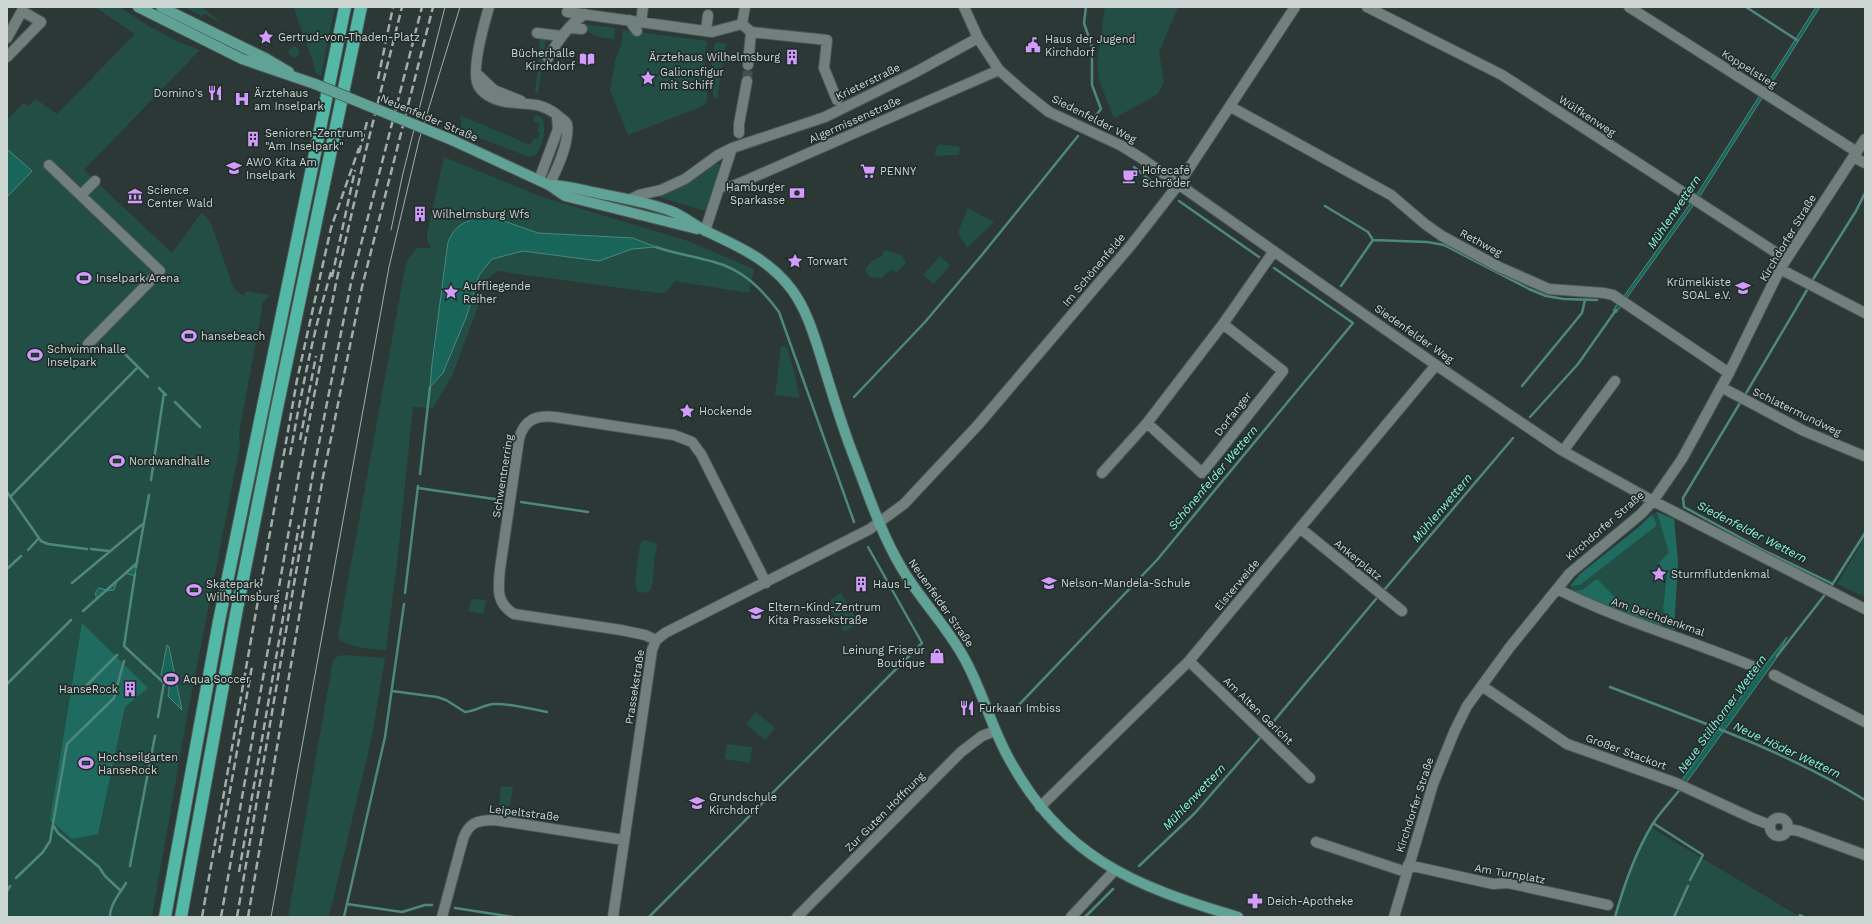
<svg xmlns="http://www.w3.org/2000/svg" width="1872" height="924" viewBox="0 0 1872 924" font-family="'Work Sans',sans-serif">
	<rect width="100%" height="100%" fill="#2b3835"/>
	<path fill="#234e46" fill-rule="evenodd" d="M95,7H120L145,24L181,43L200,50L84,170L172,253L202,212L211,223L233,287L243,296L247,291L270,295L262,303V309L239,433L240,446L187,717L152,917H7V120L23,103L29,106L36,99L57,114L135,34Z
		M184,7H202L222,24L205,14L202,16Z
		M294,7H335L321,76L316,73C311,51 300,30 294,7Z
		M1105,7H1178L1159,52L1164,82L1158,94L1115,118L1113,116L1099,80L1097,63Z
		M583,24L615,28L614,39C601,38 589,36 583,24Z
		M623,30L707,41L704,61L707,69V98L706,103L701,107L628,135L610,90L616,57L621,46Z
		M539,39L546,40L538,94L535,92L540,48Z
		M715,42L726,44L717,99L713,97L712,63Z
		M288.5 52a5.5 5.5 0 1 1 11 0a5.5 5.5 0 1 1-11 0Z
		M460,115L530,145L534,138L537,139L540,132L537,131L540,124L533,121L535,115L542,118C547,129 543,144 536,155L529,157L462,131Z
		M939,144L960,147L959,155C951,154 944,157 935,156L936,146H938Z
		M444,157L542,197L688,241L754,269L749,293L675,281L666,292L657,293L497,271L488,279L453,374L433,408L413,407L397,563L386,650C371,649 353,648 340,640L338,636L406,262L417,248H431L427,240V234ZM483,217L501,220L538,233L633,238L655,247L632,249L599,261L523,251L492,259L479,275L467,315L431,387L432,364L448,242L466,220Z
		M713,163L721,165L705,211L659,197V194Z
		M968,208L994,222L967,248L958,232Z
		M884,250L902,255L906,263L897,272L890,270L882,278L869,277L865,269L872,261L882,256Z
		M940,256L950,265L934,284L923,275Z
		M781,346L787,347L795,375L800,398L775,395Z
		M1657,512L1674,519L1678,561L1674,631L1622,614L1573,593L1570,586L1580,574L1640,526L1652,514Z
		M1865,537V597L1837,584Z
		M647,540L657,544C658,550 654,554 654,560C654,568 654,584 650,591L642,593L637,591L635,581L640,545L642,541Z
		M841,593L859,623L844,632L826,602Z
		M472,599L487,600L483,614L468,611Z
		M345,655L385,658L372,736L329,917H288L333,660L338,656Z
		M756,712L775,728L765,740L746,724Z
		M727,744L752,747L750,763L725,759Z
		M501,786L513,787L510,806L499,805Z
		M1650,827L1797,915L1801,917H1613L1641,843Z"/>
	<path fill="#1f6b5f" d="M1657,512L1674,519L1678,561L1674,631L1663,609L1667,574L1658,563L1669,553Z
		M1651,515L1655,519L1656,526L1580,585L1570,586L1580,574L1640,526Z
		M1597,579L1625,607L1660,620L1662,627L1622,614L1572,591L1582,590Z
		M82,623L148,688L125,707L98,834L72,839L50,820Z"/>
	<path fill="#186559" stroke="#4e877e" d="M1816,7H1820L1700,196L1616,313L1613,311L1617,304L1619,303L1697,194Z
		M7,149L32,171L7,197Z
		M482,217L501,220L538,233L633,238L656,247L632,249L599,261L523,251L492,259L479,275L467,315L443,373L430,387L432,364L448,242C455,225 465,221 482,217Z
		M137,562L135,576L125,573Z
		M117,581L114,590L105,591L97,599C95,594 95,591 99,588L106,590Z
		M1787,637L1776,659L1686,783L1681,781L1751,683Z
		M167,645L169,647L182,710L168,696C170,687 170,680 161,675Z"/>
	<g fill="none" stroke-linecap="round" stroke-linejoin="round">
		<path stroke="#4e877e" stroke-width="2.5" d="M1086,7L1084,23L1092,47V85L1101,109L1096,115
			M1746,7L1797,40
			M1134,167L1155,184
			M1179,201L1259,257
			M1325,206L1368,232L1373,240L1427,242L1444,245L1529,289L1546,296L1564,299L1597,300
			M656,247C675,254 694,256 714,262C742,269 762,289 779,312L854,522
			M1812,281L1856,211L1865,193
			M1341,286L1373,240
			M138,367L148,377
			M1522,386L1582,313L1585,300
			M159,388L166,395
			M1745,395L1807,290
			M854,397L925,322L981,256L1078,136
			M175,402L200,427
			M1740,403L1683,498L1684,507L1763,550L1833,584
			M1530,417L1578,364L1616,310
			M420,474L430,387
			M151,480L164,393
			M418,488L501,500
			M7,492L41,541L48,544L87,549
			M10,497L138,367L117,346
			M521,502L588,512
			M91,549L109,551
			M28,550L39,538
			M136,567L149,495
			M7,569L21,556
			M135,574L124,646L164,683L158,717
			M72,583L144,523
			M1830,588L1865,533
			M1385,589L1513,438
			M405,593L418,486
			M83,611L137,563
			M1777,656L1827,592
			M7,684L71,620
			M87,685L117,655
			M1610,687C1696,720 1786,751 1865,800
			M392,691L437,697L446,700L465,712C475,711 484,705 493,704C511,703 530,709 547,712
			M1014,710L1157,560L1353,323L1274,268
			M1269,727L1376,599
			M1653,823L1703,855L1690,880
			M53,825L58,833L99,867L105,876L121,891
			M130,866L155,736
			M1139,866L1195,813L1260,738
			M16,878L43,852L50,841L67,744L114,698L124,661
			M7,891L10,886
			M347,904L402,912L425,905H432
			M455,908L513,917
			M110,917C110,904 120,893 126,883
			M344,917L385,737L404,604
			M649,917L922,643L868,547
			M1085,917L1113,889
			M1615,917C1624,885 1635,853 1652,825C1660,812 1672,800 1681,788
			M1674,917L1688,886
			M1799,917L1800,915L1804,917"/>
		<path stroke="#43504d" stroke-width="10" stroke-dasharray="10 5" stroke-linecap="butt" d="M747,81L748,65"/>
		<g stroke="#4b5654" stroke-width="12">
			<path id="minor" d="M489,7C484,24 471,70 478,85C483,95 496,100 506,102C526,105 538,101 556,114C560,118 564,119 567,124C570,142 557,169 549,185
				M964,7L978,38L999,70L1024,92L1049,112L1120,145L1141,158L1436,365L1563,451L1653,501L1865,609
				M1367,7L1502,75L1786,259
				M1629,7L1857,152
				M567,12L712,32L742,24
				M629,20L637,31
				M641,22L643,7
				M742,24L751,32L827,40L824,68L837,100
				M742,24L745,7
				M569,28L582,29
				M706,31L708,15
				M537,33L561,36
				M7,38L22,11L41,22L7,57
				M548,58C558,41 568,25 585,14
				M748,65L751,32
				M477,74L494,90L521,101
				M1231,107L1391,195L1425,224L1442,236L1499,267L1549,289L1604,293L1613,295L1729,373
				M739,133V124L747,81
				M1853,157L1865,163
				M49,165L160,271L88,344
				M539,180L558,129L557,116
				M720,186L730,187L747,180L999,70
				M81,195L95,181
				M631,199L639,195L661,190L685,179L718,155L732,148L825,117L914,73L978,38
				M705,231L732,148
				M1780,269L1865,313
				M1721,387L1804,431L1864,456
				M1147,423L1202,473L1283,371L1223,324
				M1563,451L1615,381
				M1102,473L1147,423L1223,324L1274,251
				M1300,528L1402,611
				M1557,589C1619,620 1687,639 1752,666
				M656,640L645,635L621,630L514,614C496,603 498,589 500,569L519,439C524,419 537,415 555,417L674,435L692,442L701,454L766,583
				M1189,661L1310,778
				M1774,675L1865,722
				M1482,686L1567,744L1676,783L1752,818L1770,825
				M1040,807L1189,661L1436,365
				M1770 827a9 9 0 1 1 18 0a9 9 0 1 1-18 0Z
				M1788,829L1799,831L1865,855
				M1316,842L1406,872
				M1408,865L1493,884L1508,883L1608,905
				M442,917L463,839C469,822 478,820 495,820L624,840
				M613,917L652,650L656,640L665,633L870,529L904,504L978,425L1132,244L1178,185L1295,7
				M797,917L961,752L982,736L995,731
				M1071,917L1115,870
				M1394,917L1433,784L1455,730L1467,706L1510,647L1570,573L1641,514L1653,501L1682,459L1729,373L1780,269L1865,139"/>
		</g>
		<g stroke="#4b5654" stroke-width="12">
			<path id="major" d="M138,7L242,59L315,84
				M161,7L267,59L289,72
				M452,140L549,185L565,196L697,229
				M549,185C568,185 580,190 597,193C622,198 647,202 671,211C684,216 695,226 708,232C740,247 771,261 792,290C806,309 813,332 820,354C831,389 841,424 854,457C868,494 881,533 901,567C919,598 945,624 963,656C981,687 990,723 1007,755C1061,857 1133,886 1238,917"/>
		</g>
		<g stroke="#4b5654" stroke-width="14">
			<path id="highway" d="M165,917L219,621L345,7
				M181,917L236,614L276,413L361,7"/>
		</g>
		<use href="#minor" stroke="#71807d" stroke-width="10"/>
		<use href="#major" stroke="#60a296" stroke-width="10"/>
		<use href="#highway" stroke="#54b8a7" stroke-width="12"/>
		<path stroke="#a3acaa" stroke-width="1" d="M391,230L403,173L445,7
			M271,917L389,267L419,140L460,7"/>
		<path stroke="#a3acaa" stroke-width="2.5" stroke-dasharray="8 4" stroke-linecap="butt" d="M378,79L393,7
			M359,153L368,118
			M332,277L355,170
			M300,440L316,356
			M290,455C301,394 313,333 331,272
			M219,853L252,666
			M239,872L299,525
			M202,917L297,380L331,228L359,148
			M221,917L299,473L336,283L366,150L402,7
			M237,917L313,473L351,283L422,7
			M248,917L323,477L362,287L433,7"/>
		<g stroke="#4b5654" stroke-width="12" stroke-linecap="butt">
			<path id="major-bridge" d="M315,84L452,140"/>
		</g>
		<use href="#major-bridge" stroke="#60a296" stroke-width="10"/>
	</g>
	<defs>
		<g id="sight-bare" transform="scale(1.2)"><path d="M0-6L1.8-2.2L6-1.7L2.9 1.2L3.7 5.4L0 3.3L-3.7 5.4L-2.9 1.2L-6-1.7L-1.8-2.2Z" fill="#d39cfc" stroke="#212e2b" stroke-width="2.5" paint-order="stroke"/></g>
		<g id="civic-bare" transform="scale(1.2)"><path d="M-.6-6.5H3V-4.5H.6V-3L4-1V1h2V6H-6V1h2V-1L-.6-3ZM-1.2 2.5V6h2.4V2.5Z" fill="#d39cfc" stroke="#212e2b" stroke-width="2.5" paint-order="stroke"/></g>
		<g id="building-bare" transform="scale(1.2)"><path d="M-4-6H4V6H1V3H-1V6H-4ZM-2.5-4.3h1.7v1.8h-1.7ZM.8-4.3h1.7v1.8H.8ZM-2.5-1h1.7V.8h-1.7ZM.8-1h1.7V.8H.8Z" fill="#d39cfc" stroke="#212e2b" stroke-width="2.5" paint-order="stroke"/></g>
		<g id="library-bare" transform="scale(1.2)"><path d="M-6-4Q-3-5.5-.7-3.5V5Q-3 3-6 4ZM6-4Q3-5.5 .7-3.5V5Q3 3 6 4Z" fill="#d39cfc" stroke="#212e2b" stroke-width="2.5" paint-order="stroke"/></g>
		<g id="restaurant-bare" transform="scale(1.2)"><path d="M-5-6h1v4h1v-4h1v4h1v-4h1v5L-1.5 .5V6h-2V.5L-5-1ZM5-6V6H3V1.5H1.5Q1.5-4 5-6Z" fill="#d39cfc" stroke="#212e2b" stroke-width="2.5" paint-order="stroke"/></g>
		<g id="hospital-bare" transform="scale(1.2)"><path d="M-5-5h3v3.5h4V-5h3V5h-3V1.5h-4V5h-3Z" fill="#d39cfc" stroke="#212e2b" stroke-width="2.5" paint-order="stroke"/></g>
		<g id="school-bare" transform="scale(1.2)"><path d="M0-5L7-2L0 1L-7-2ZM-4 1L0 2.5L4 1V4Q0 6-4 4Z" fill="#d39cfc" stroke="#212e2b" stroke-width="2.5" paint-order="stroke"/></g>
		<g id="supermarket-bare" transform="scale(1.2)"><path d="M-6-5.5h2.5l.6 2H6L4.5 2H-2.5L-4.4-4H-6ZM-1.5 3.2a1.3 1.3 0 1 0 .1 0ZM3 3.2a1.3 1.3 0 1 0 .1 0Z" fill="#d39cfc" stroke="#212e2b" stroke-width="2.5" paint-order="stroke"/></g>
		<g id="cafe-bare" transform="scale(1.2)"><path d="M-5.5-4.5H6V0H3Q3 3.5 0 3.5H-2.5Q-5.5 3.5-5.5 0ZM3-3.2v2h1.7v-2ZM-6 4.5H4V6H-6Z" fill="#d39cfc" stroke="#212e2b" stroke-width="2.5" paint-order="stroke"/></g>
		<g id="bank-bare" transform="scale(1.2)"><path d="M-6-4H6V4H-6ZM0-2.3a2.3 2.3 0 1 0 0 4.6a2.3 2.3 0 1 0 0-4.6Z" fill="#d39cfc" stroke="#212e2b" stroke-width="2.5" paint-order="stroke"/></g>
		<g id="museum-bare" transform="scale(1.2)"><path d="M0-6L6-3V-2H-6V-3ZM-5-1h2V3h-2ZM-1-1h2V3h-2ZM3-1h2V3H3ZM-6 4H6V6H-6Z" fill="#d39cfc" stroke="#212e2b" stroke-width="2.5" paint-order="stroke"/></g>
		<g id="stadium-bare" transform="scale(1.2)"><path d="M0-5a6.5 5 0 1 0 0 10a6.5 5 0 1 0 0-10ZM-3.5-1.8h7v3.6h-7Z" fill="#d39cfc" stroke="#212e2b" stroke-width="2.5" paint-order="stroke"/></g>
		<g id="shop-bare" transform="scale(1.2)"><path d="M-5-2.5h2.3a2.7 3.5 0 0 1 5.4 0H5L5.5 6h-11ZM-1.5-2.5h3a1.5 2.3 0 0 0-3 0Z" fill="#d39cfc" stroke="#212e2b" stroke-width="2.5" paint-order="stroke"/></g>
		<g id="pharmacy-bare" transform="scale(1.2)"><path d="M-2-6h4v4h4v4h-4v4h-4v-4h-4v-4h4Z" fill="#d39cfc" stroke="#212e2b" stroke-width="2.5" paint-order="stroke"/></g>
	</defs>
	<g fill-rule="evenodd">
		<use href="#sight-bare" x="266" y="37"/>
		<use href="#civic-bare" x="1033" y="45"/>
		<use href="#building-bare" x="792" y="57"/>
		<use href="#library-bare" x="587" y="59"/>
		<use href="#sight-bare" x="648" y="78"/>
		<use href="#restaurant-bare" x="215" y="93"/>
		<use href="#hospital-bare" x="242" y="99"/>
		<use href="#building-bare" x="253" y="139"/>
		<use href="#school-bare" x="234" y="168"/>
		<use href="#supermarket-bare" x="868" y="171"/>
		<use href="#cafe-bare" x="1130" y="176"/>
		<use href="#bank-bare" x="797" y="193"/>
		<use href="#museum-bare" x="135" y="196"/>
		<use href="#building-bare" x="420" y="214"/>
		<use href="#sight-bare" x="795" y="261"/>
		<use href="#stadium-bare" x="84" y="278"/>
		<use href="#school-bare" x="1743" y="288"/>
		<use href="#sight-bare" x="451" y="292"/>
		<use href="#stadium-bare" x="189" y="336"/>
		<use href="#stadium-bare" x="35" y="355"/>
		<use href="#sight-bare" x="687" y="411"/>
		<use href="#stadium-bare" x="117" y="461"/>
		<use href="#sight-bare" x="1659" y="574"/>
		<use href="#school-bare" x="1049" y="583"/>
		<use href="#building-bare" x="861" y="584"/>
		<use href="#stadium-bare" x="194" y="590"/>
		<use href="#school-bare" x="756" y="613"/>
		<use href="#shop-bare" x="937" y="656"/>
		<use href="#stadium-bare" x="171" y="679"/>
		<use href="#building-bare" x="130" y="689"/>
		<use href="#restaurant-bare" x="967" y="708"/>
		<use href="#stadium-bare" x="86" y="763"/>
		<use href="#school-bare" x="697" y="803"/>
		<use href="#pharmacy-bare" x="1255" y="901"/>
	</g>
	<g text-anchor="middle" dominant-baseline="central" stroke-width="3.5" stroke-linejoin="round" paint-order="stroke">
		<g font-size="11" fill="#cdd5d3" stroke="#212e2b" text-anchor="start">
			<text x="278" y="37">Gertrud-von-Thaden-Platz</text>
			<text x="1045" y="39">Haus der Jugend<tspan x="1045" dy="13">Kirchdorf</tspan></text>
			<text x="575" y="53" text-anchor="end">Bücherhalle<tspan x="575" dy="13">Kirchdorf</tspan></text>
			<text x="780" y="57" text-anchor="end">Ärztehaus Wilhelmsburg</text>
			<text x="660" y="72">Galionsfigur<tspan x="660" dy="13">mit Schiff</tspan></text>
			<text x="203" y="93" text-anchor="end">Domino's</text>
			<text x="254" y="93">Ärztehaus<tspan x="254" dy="13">am Inselpark</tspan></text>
			<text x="265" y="133">Senioren-Zentrum<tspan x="265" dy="13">"Am Inselpark"</tspan></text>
			<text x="246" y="162">AWO Kita Am<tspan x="246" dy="13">Inselpark</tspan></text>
			<text x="1142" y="170">Hofecafé<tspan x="1142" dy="13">Schröder</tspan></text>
			<text x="880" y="171">PENNY</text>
			<text x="785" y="187" text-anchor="end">Hamburger<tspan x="785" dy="13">Sparkasse</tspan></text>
			<text x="147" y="190">Science<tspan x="147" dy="13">Center Wald</tspan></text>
			<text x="432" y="214">Wilhelmsburg Wfs</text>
			<text x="807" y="261">Torwart</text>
			<text x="96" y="278">Inselpark Arena</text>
			<text x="1731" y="282" text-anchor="end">Krümelkiste<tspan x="1731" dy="13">SOAL e.V.</tspan></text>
			<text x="463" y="286">Auffliegende<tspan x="463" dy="13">Reiher</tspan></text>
			<text x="201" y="336">hansebeach</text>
			<text x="47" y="349">Schwimmhalle<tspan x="47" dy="13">Inselpark</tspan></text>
			<text x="699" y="411">Hockende</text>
			<text x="129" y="461">Nordwandhalle</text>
			<text x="1671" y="574">Sturmflutdenkmal</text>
			<text x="1061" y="583">Nelson-Mandela-Schule</text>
			<text x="206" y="584">Skatepark<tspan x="206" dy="13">Wilhelmsburg</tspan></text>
			<text x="873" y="584">Haus L</text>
			<text x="768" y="607">Eltern-Kind-Zentrum<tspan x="768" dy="13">Kita Prassekstraße</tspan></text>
			<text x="925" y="650" text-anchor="end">Leinung Friseur<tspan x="925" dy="13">Boutique</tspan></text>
			<text x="183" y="679">Aqua Soccer</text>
			<text x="118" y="689" text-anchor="end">HanseRock</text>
			<text x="979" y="708">Furkaan Imbiss</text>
			<text x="98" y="757">Hochseilgarten<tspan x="98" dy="13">HanseRock</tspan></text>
			<text x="709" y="797">Grundschule<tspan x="709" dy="13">Kirchdorf</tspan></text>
			<text x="1267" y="901">Deich-Apotheke</text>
		</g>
		<g font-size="11" fill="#cdd5d3" stroke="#212e2b">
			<text transform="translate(1749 69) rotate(32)">Koppelstieg</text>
			<text transform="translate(868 82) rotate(-26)">Krieterstraße</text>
			<text transform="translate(1587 116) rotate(33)">Wülfkenweg</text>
			<text transform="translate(429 118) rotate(23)">Neuenfelder Straße</text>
			<text transform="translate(1094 119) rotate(27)">Siedenfelder Weg</text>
			<text transform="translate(855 120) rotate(-24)">Algermissenstraße</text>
			<text transform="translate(1788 238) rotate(-59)">Kirchdorfer Straße</text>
			<text transform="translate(1481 243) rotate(28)">Rethweg</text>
			<text transform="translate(1094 270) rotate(-50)">Im Schönenfelde</text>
			<text transform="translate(1414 334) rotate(35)">Siedenfelder Weg</text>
			<text transform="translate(1797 412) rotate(26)">Schlatermundweg</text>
			<text transform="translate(1233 414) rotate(-52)">Dorfanger</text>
			<text transform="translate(503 476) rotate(-81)">Schwentnerring</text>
			<text transform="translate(1605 526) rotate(-41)">Kirchdorfer Straße</text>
			<text transform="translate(1358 560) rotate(39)">Ankerplatz</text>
			<text transform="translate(1237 585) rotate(-50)">Elsterweide</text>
			<text transform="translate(941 603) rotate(55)">Neuenfelder Straße</text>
			<text transform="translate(1658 617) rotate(19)">Am Deichdenkmal</text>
			<text transform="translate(635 687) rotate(-81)">Prassekstraße</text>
			<text transform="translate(1258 711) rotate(44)">Am Alten Gericht</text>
			<text transform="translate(1626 752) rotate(20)">Großer Stackort</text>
			<text transform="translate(1415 805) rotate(-72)">Kirchdorfer Straße</text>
			<text transform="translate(885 812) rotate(-45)">Zur Guten Hoffnung</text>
			<text transform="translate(524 813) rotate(7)">Leipeltstraße</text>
			<text transform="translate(1510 874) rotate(10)">Am Turnplatz</text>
		</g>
		<g font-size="12" font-style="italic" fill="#88f4e0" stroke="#212e2b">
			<text transform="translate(1674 212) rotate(-56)">Mühlenwettern</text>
			<text transform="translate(1213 478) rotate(-50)">Schönenfelder Wettern</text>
			<text transform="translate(1442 508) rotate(-50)">Mühlenwettern</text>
			<text transform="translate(1752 532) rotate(27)">Siedenfelder Wettern</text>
			<text transform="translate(1722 714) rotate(-54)">Neue Stillhorner Wettern</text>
			<text transform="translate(1787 750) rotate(25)">Neue Höder Wettern</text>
			<text transform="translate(1194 797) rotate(-47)">Mühlenwettern</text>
		</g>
	</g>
	<rect width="1872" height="924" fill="none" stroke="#cdd5d3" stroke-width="16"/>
</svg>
